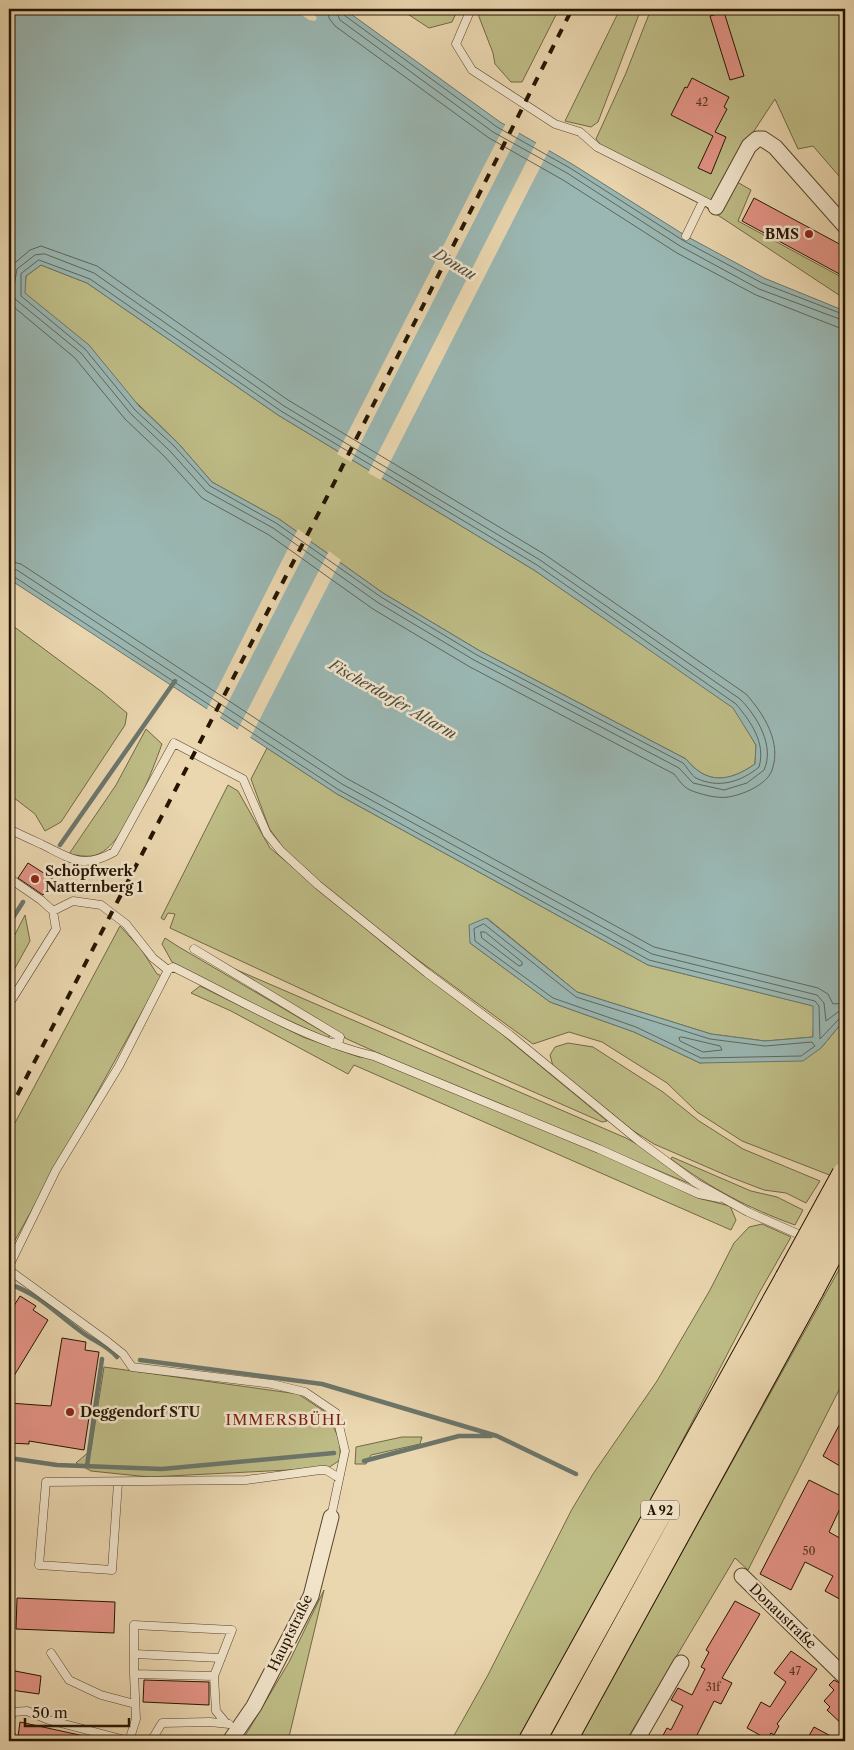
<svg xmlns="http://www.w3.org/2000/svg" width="854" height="1750" viewBox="0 0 854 1750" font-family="'Libre Caslon Text',serif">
	<rect width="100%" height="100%" fill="#ead6af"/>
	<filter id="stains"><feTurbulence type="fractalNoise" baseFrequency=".004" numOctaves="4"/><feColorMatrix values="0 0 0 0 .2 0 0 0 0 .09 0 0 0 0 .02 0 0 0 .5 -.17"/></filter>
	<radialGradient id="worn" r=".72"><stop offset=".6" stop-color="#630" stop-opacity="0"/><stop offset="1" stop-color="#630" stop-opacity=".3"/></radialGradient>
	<path fill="#bebc86" stroke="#726843" d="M400,9H458L452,22L429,28Z
		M476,9H559L522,82H511L495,64L493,53Z
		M620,9H641L598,122L591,127L565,121Z
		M651,9H845V183L813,146L798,149L775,99L725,175L751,190L738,221L845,279V299L704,206L611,158L596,139L626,73Z
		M41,265L87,283L278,415L534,570L734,708L756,745L755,764C729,782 707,785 686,759L480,651L383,593L279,519L212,482L178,443L24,293L26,276Z
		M9,623L102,692L127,713L125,725L61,822L45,831L35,814L9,794Z
		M146,729L162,744C152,771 123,852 92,856C85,857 76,855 69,854L116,785Z
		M267,748L337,794L648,965L814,1006L813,1037L765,1041L711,1034L577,992L487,918L470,943L550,1002L634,1032L700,1063L821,1048L845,1019V1153L832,1176L742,1141L697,1112L667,1083L602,1042L569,1032L533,1044L399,946L292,860L269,828L251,779Z
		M228,785L238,791L270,848L389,948L498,1031L607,1121L602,1122L338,1006L170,928L175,914L168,913L164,920L161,918Z
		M25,915L30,941L9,979V946Z
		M120,926L141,949L157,974L162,976L9,1251V1134Z
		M165,938L179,947L330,1036L327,1038L255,1005L172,962L162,944Z
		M230,967L626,1138L646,1149L700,1188L400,1063L347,1039L229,969Z
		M200,986L303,1037L359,1057H367L595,1150L698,1198L730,1206L736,1220L731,1230L354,1065L348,1074L231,1011L191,993Z
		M568,1043L593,1047L663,1092L699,1121L743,1149L820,1181L806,1203L786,1193L764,1190L730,1177L654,1144L632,1130L553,1066L550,1055L555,1047Z
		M672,1157L751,1191L777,1197L803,1210L795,1225C748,1208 712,1189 671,1159Z
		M762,1224L791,1237L758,1295L611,1578L517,1741H451L488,1675L571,1511L593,1474L657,1381L710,1290L734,1243L749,1227Z
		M841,1266L845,1269V1378L748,1570L735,1558L626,1741H577Z
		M104,1367L298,1394L327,1413L340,1441V1460L328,1468L149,1477L91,1471L76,1463L91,1450Z
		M402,1437H422L420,1444L371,1455L366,1464H355L356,1447Z
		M324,1590L288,1741H242L289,1662Z"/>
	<path fill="#9ab7b3" stroke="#6b766b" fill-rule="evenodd" d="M9,9H344L500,122L572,164L686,236L764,278L845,311V1019L821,1048L803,1061L700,1063L634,1032L550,1002L470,943L469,925L486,918L577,992L711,1034L765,1041L813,1037V1006L648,965L337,794L9,579ZM41,265L87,283L278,415L534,570L733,708L756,745L755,764C729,782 707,785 686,759L480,651L383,593L279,519L212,482L178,443L139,406L89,345L25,293L26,276Z"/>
	<path fill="#ead6af" d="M293,9H310L317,18L315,21L309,20Z
		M506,123L520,131L351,462L337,454Z
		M537,141L550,148L381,480L368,473Z
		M298,529L312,539L219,720L206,711Z
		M329,551L341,560L249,740L237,731Z"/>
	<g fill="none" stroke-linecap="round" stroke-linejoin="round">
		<path stroke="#60665a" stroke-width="1" d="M328,9L329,18L335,26L489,138L563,180L677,253L756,295L837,327L845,329
			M335,9L340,20L493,132L567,173L680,246L759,289L845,321
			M341,9L344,15L497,127L570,168L684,241L762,283L845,315
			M45,254L94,273L284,406L540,560L740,699C757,716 775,746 764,770L747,783L724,790L693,783L679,768L474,660L377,602L273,528L206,491L170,451L131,414L81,353L15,299L13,292L17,269L35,255Z
			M39,260L90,279L281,411L537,565L736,704C751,722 766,743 759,767C741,782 718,789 696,778C691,775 687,767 683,763L477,655L381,597L276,523L210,486L174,446L135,410L85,349L21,296V274Z
			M9,268L30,250L41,246L97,266L288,400L544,554L746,694C764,714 782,743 772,770C767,785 742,795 728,797C718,799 699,794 690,790C683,787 679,780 674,774L470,667L373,609L269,535L202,498L164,456L125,419L75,358L9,303
			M9,561L21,564L346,778L654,947L818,988L828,994L833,1004L845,1003
			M9,568L17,570L342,784L652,954L817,995L824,1003L826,1021L838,1012L845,1010
			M9,575L13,576L339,790L649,960L815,1001L819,1006L820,1039L840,1018L845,1016
			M484,924L576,997L710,1039L765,1046L812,1042L815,1046L801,1056L701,1058L636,1027L553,998L475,941L474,929Z
			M481,932H485L522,962V965L519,966L482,938Z
			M682,1037L720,1046L722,1050L703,1052L680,1041L679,1038Z"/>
		<path stroke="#6b766b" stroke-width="4.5" d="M60,845L175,681
			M9,924L23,902
			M9,1284C41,1295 56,1314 83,1333C95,1342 107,1345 117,1357
			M140,1360L322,1384L497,1436L576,1474
			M9,1458L57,1465L162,1469L334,1453
			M364,1461L459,1436H491
			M87,1466L102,1359"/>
	</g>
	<path fill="#e49487" stroke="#251500" d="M724,12L744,76L730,80L710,16Z
		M692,78L729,97L724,107L727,109L715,132L726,137L711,174L698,168L713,136L671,115L685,87L687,88Z
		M754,198L845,247V277L742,221Z
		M28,863L53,879L43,895L18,878Z
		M20,1296L36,1306L33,1310L48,1320L9,1384V1314Z
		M62,1338L86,1342L85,1350L99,1352L84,1450L29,1441V1444L9,1443V1403L51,1406Z
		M845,1414V1469L823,1456Z
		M809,1480L845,1498L829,1532L845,1541V1602L825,1591L833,1576L805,1562L791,1590L760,1574Z
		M17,1598L115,1602L114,1633L16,1629Z
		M735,1601L760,1614L722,1678L732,1683L721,1704L714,1701L694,1741H660L667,1728L671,1730L683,1706L671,1700L678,1688L692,1695L705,1669L701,1667L709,1652L706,1650Z
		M791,1651L817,1669L777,1724L779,1726L774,1735L771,1733L767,1739L747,1728L761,1702L770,1707L786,1682L774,1673Z
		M15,1671L41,1676L39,1694L11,1690Z
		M144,1680L209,1682V1705L143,1702Z
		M834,1680L845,1686V1727L827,1710L830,1707L824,1701L834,1690L829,1685Z
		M20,1722L84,1736V1741H38L18,1737Z
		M814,1727L840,1741H806Z"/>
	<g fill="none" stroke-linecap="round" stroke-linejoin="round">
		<g stroke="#56452c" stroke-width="9">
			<path id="service" d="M471,9L456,44L472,70L555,124L580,132L597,147L716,207
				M686,236L703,201
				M9,829C19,834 30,839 41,844C70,858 82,870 114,852L174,743L243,779L267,834L281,851L318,885L427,973L510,1035L639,1141L696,1183L748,1212L807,1238
				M9,878L41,900L53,911L56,929L9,1004
				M53,911L73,901L101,905L126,924L153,958L168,970L173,967C235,997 307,1041 374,1056L599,1149L699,1194L719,1198
				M194,949L340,1037L339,1041L333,1044
				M9,1266L56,1170L119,1066L168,970
				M9,1270L108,1342L123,1354L132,1367L272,1384L305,1392L336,1413L345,1451L331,1517
				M118,1483L112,1570L39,1565L46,1482L246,1480L320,1470H326L339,1478
				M51,1653L69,1680L101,1695L135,1704
				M134,1654V1674L214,1676
				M221,1658L134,1654V1625L232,1630L214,1676L216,1711L226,1723
				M9,1721L13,1712L27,1711L49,1720L129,1741L136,1719L134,1674
				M9,1730L14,1741
				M151,1741L162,1723L210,1722L229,1724"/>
		</g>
		<g stroke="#56452c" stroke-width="17">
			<path id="minor" d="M716,207L749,146L757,139H763L775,147L845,226
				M742,1576L845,1677
				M230,1741L254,1706L311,1596L331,1517
				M636,1741L681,1663"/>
		</g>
		<g stroke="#251500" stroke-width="28">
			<path id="motorway" d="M532,1741L788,1279
				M563,1741L811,1289"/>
		</g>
		<use href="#service" stroke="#f1e4cb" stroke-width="8"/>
		<use href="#minor" stroke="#f1e4cb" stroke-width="15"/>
		<use href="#motorway" stroke="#ead6af" stroke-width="26"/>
		<path stroke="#251500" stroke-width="4" stroke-dasharray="9 9" stroke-linecap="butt" d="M9,1111L329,493L572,9"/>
		<g stroke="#251500" stroke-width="28" stroke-linecap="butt">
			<path id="motorway-bridge" d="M788,1279L845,1175
				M811,1289L845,1225"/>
		</g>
		<use href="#motorway-bridge" stroke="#ead6af" stroke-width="26"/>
	</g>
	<g fill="#8f2418" stroke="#f1e4cb" stroke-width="2">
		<circle cx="809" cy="234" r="5"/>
		<circle cx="35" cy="879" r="5"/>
		<circle cx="70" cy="1412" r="5"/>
	</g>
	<g text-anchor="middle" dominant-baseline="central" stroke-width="5" stroke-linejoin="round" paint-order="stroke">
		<g font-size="11" fill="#553522">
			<text x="702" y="102">42</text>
			<text x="809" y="1551">50</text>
			<text x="795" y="1671">47</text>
			<text x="713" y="1687">31f</text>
		</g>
		<rect fill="#f1e4cb" stroke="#62533d" stroke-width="1" x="641" y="1500.5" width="38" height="19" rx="4"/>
		<g font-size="12" font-weight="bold" fill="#251500">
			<text x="660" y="1510">A 92</text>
		</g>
		<g font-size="14" font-weight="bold" fill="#251500" stroke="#f1e4cb" text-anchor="start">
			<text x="799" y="234" text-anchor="end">BMS</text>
			<text x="45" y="871">Schöpfwerk<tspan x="45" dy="16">Natternberg 1</tspan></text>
			<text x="80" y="1412">Deggendorf STU</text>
		</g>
		<g font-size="14" fill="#251500" stroke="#f1e4cb">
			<text transform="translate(783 1616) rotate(44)">Donaustraße</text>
			<text transform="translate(290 1633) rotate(-64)">Hauptstraße</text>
		</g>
		<g font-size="15" font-style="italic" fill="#4e4e3f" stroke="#f1e4cb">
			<text transform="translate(455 264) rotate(31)">Donau</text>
			<text transform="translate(393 699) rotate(30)">Fischerdorfer Altarm</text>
		</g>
		<g font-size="15" letter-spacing="1" fill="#7a1f14" stroke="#f1e4cb">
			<text x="286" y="1419">IMMERSBÜHL</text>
		</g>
	</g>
	<rect width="854" height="1750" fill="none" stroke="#ead6af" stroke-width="30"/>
	<rect x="10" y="10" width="834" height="1730" fill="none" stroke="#251500" stroke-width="2.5"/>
	<rect x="15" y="15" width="824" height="1720" fill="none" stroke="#251500"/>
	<path d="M25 1718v8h104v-8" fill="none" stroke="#251500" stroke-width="2.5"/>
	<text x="32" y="1718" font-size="15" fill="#251500" stroke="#f1e4cb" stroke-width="4" paint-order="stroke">50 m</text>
	<rect width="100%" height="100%" filter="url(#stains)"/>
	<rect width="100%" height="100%" fill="url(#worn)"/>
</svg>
